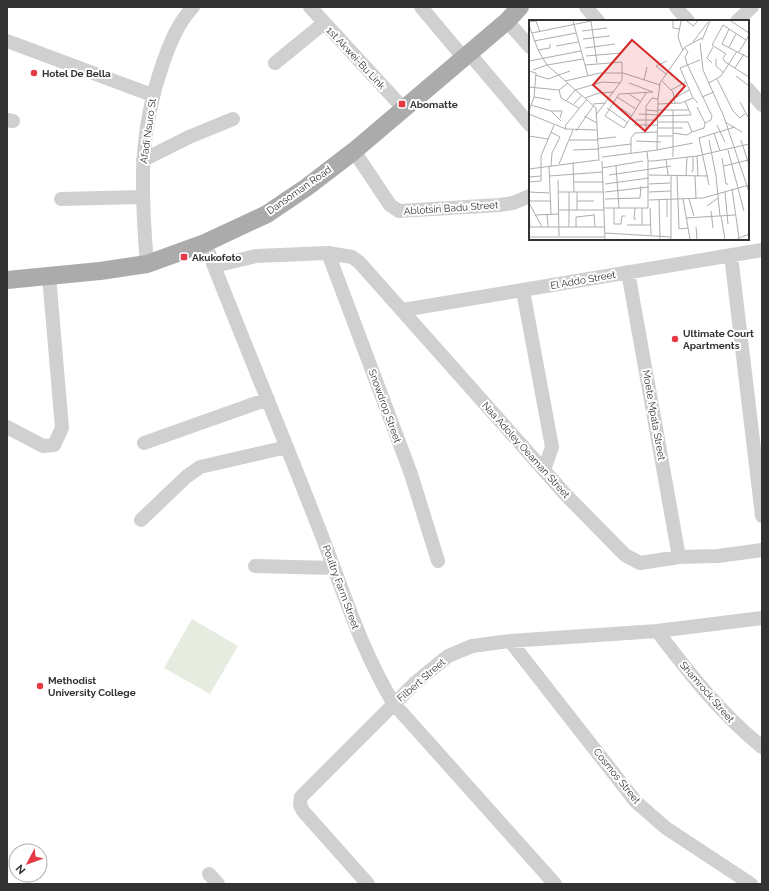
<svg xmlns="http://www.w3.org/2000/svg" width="769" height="891" viewBox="0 0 769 891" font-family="Raleway,sans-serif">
	<rect width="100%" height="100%" fill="#fff"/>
	<path fill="#e6ecdf" d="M192,619L238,646L210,694L164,668Z"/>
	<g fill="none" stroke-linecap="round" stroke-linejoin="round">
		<path stroke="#d0d0d0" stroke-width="14" d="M310,7L403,108
			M421,7L463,57
			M586,7L598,21
			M676,7L688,21
			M507,21L530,47
			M737,21L752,7
			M7,41L152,95
			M468,52L530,125
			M275,63L324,23
			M748,89L762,105
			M7,120L13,121
			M354,151L390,205L399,211L500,205L513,203L530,196
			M143,160L189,137L233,119
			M61,199L142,197
			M205,243C241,336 280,428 316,521C341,583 359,647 394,704L555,884
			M328,253L411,474L438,561
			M731,255L762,516
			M147,264C141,191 138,134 163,63C170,43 178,23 193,7
			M214,266L256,256L328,253L352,257L359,262L565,494L625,555L640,563L679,557L718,556L762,550
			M628,272L679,557
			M523,291L552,447L544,470
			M403,310L762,250
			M7,427L43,446L54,445L62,428L49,276
			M144,443L268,399
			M141,520L186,477L200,467L287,447
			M255,566L334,568
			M657,631C689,673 721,714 762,747
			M510,641L636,802L666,828L751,884
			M209,874L218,884
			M368,884L303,811L300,805L301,797L415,683L448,656L472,646L510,641L657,631L762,618"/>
		<path stroke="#ababab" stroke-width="18" d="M7,280L100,271L147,264L205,243L267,214L307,187L354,151L507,21L520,7"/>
	</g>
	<g fill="#e63946" stroke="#fff" stroke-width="1.5">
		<circle cx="34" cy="73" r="4"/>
		<rect x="398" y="100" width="8" height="8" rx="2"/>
		<rect x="180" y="253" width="8" height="8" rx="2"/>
		<circle cx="675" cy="339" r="4"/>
		<circle cx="40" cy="686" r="4"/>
	</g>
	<g text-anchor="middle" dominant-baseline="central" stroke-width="4" stroke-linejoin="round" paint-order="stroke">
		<g font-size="10" fill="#333" stroke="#fff">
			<text transform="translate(356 58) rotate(47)">1st Akwei-Bu Link</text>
			<text transform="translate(148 131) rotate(-82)">Afadi Nsuro St</text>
			<text transform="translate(299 190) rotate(-35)">Dansoman Road</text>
			<text transform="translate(451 208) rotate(-4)">Ablotsiri Badu Street</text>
			<text transform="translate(583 280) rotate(-10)">El Addo Street</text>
			<text transform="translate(385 406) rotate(70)">Snowdrop Street</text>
			<text transform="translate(654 415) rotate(80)">Moete Mpata Street</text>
			<text transform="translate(526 450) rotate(48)">Naa Adoley Oeaman Street</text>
			<text transform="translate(341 587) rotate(70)">Poultry Farm Street</text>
			<text transform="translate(421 680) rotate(-41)">Filbert Street</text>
			<text transform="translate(707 692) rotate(49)">Shamrock Street</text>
			<text transform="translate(617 776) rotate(51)">Cosmos Street</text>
		</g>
		<g font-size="10" font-weight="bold" fill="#333" stroke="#fff" text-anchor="start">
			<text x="42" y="73">Hotel De Bella</text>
			<text x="410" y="104">Abomatte</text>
			<text x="192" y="257">Akukofoto</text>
			<text x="683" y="333">Ultimate Court<tspan x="683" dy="12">Apartments</tspan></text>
			<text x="48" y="680">Methodist<tspan x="48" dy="12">University College</tspan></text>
		</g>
	</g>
	<g transform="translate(529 20)">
		<rect width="220" height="220" fill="#fff"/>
		<path fill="none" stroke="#adadad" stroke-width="1" d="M44,1L59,56M62,1L68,43M144,1V8L150,9M152,1L149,17L154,31M158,1L164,6L169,1M202,1L220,13M0,2L7,1L11,12M0,5L9,30L18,45L67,88L70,141M200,9L193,24L220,38M53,11L78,8M3,13L62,1M54,19L81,16M173,20L181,1M5,21L47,13M164,22L179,2M171,23L174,50L195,97L220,172M183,25L197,34L194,38L196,42L220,57M183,25L194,5L217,20M27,26L49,22M200,27L207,14M56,28L86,24M156,28L159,32L156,37L158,44L183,96L182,100L176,103M9,30L21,28V24M210,32L220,15M57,36L93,33M187,39V46L195,53M0,41L52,31M183,43L178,38L184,27M56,45L93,42V60L67,95M206,48L215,34M4,50L18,45L54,39M0,51L7,53L5,77L0,91M137,54L127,46L138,41M7,55L19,59L41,51M207,56L220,66M188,59L204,91L211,98L216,94M115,60L118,47M36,61L71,53H94L131,65M133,61L144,72L146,83M100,63L124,72M180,63L192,56L208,31M0,67L30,70L39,63M30,70L32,78L50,88M142,70L157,62M117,73L95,108L76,96L90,74L124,72M100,74L112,82M5,77L22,80M88,77L107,89M173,77L185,72M56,78L70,73L85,72M146,78L160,70M37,81L46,70L73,62L92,63M211,82L219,97M84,83L103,96M169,83L164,78L151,48L171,40M45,84L53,75M64,84L77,83M129,84L152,83L164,78M2,85L22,91L32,101M168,87L176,103M78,88L99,103M117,90L129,91M129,90H160M22,91H33L31,98M0,94L37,109L68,110M110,94L129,95M55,96L68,103M129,96L162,95L156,81M107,100H129M129,102H159L163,112L175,108L176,103M196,102L213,112M105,105H129M188,105L196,122M129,108H154M37,109L36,106L58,79M47,111L65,85M117,111V86L123,78L129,79M144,113L158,115L163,112M185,113L191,131M0,116L19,119M129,116H144M68,119L87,117M40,120H69M180,120L187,156L191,196M212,120L220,145M107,121L132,122M70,128L102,124M44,130L70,129M128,130L164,123M199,130L215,191M118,132L119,141H124L168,136L220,124M102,134V118L106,113L128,112M168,136L169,156M73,137L128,130L129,79L131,63L156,27L173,18M144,137V90M193,138L197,164H199M137,139L139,155M73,141L76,219M44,142L45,172M30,144L44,110M20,146L22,194M22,146L23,133L31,117L22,112M87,146L90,188M195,146L219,140M73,148L114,141M0,149L69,140M162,152L164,151V137M80,155L142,146M120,155L179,156M142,155V219M148,155L150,209L159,208M20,156L73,152M157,156L158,137M166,156L167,178M0,157L12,156M29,160L30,216M0,162L12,161V136L25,105M45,162H75M76,164L120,158M120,164L141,163M180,165L170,118L206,107M203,169L210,218M0,172L20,173M30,172H75M40,172V207M48,172V190M76,172L120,167M120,172L142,171M196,172L199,204M76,179L111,178L112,166M154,179L161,219M160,179L165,196M120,180L174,178L220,165M130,180L131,219M138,180V197M0,181H21M48,181H65M0,183L13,207M178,186L189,178M75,188H119V141M85,188V204H92L93,196H96M106,188L105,199H107M113,188V205M121,188L122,215M30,190H75M182,191L184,208M0,192L1,207M18,194L19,207M65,194L66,207M6,195L30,194M192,196L196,219M157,198L206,195M98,205H122M0,207H75M47,207V197L65,195M167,207L168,219M76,213L142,217M0,217H75M208,219L220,214"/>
		<path fill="#d62828" fill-opacity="0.15" stroke="#d62828" stroke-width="2" d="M103,20L156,66L116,111L64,65Z"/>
		<rect width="220" height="220" fill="none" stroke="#333" stroke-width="2"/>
	</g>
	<rect width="769" height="891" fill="none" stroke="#333333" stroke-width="16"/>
	<g transform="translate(28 863) rotate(229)"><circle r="19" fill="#ffffff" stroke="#adadad"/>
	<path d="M0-3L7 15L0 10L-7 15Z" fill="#e63946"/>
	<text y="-6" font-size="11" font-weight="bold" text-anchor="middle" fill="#333333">N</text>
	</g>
</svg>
